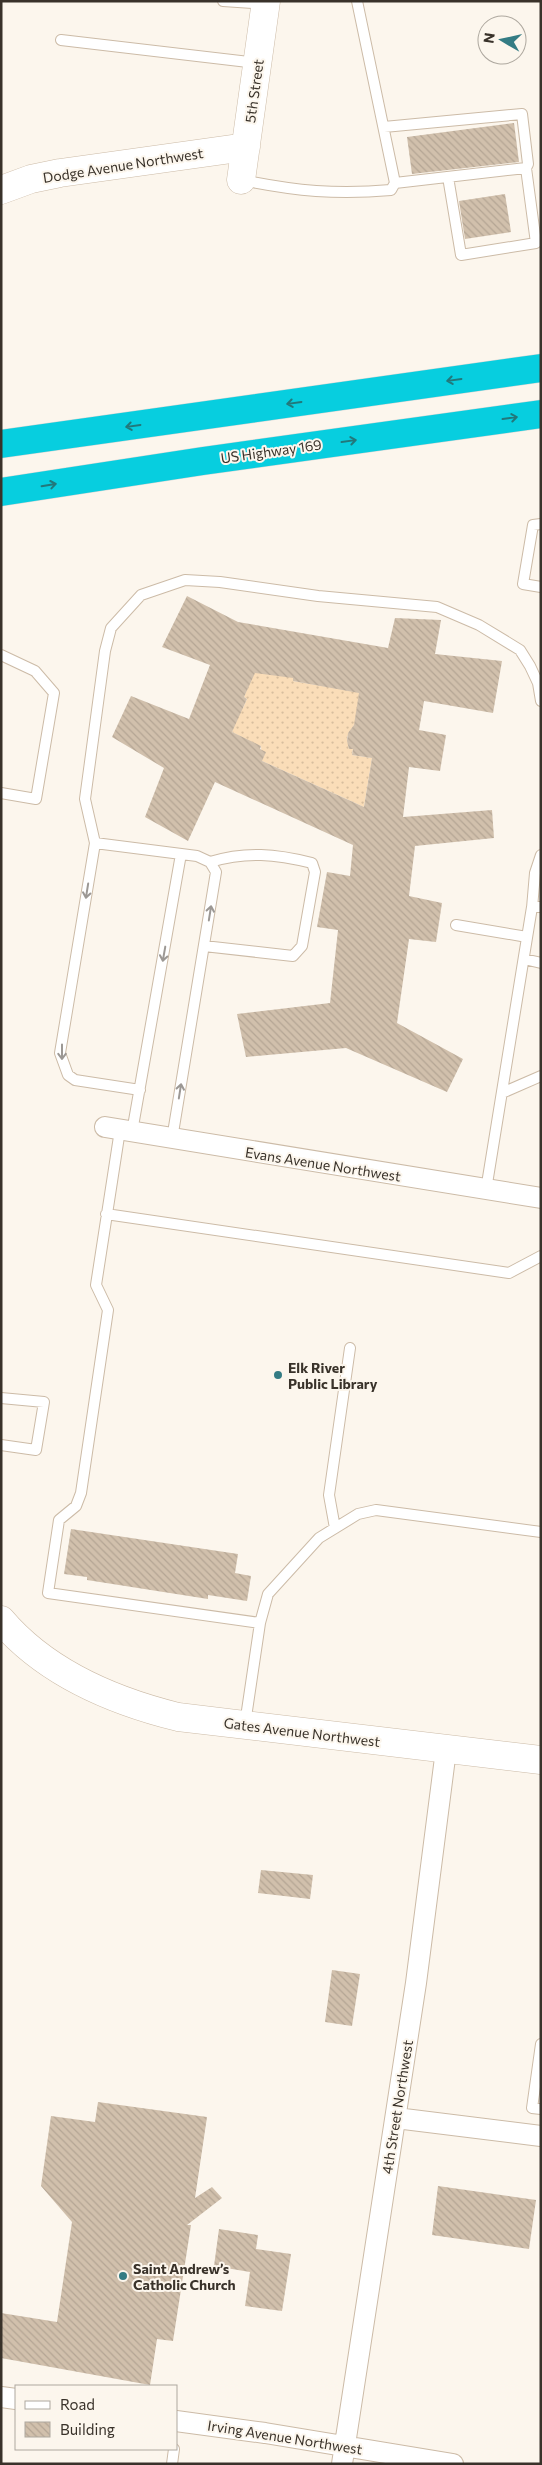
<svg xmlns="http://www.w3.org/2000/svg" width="542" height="2465" viewBox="0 0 542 2465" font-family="Commissioner,sans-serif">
	<defs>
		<pattern id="grass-dots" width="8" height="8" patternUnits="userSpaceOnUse" patternTransform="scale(1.25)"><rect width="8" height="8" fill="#faddb8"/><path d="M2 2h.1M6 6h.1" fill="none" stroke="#d7be9e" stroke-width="1.8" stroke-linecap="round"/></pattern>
		<pattern id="building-back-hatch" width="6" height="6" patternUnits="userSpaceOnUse" patternTransform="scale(1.25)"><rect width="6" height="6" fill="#d1c0ac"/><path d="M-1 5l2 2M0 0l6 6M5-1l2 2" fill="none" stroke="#b4a594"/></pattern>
	</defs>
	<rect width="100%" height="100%" fill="#fcf6ed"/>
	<path fill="url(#grass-dots)" d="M255,669L294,675L293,681L374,695L376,721L355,718L357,724L354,725L347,737L349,749H353L352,755L372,758L364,807L262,761L261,746L242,740V737L232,732L241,707L243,708L247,699L244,697Z"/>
	<path fill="url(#building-back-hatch)" fill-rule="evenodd" d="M514,123L519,162L412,174L407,137Z
		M505,194L511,232L465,239L459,201Z
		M187,596L238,622L388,648L395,618L441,620L435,654L502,661L493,713L424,701L419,730L446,735L440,771L409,767L403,817L492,810L494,838L415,846L409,896L442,903L436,942L409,939L397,1023L463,1059L447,1092L346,1048L246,1057L237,1014L330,1003L338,930L317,927L327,872L350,876L353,845L215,782L188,841L145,817L164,768L112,737L131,696L189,719L210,665L162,647ZM255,673L293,678V681L359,693L354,725L348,733L347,741L349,749H353L352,755L372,758L364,807L262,761L266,752L260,749L261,746L232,732L247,699L244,697Z
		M71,1529L238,1554L235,1573L251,1576L247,1601L208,1595V1599L87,1580V1577L64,1574Z
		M261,1870L313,1875L310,1899L258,1893Z
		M332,1970L360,1974L352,2026L325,2022Z
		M98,2102L207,2117L195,2198L212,2187L222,2198L187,2225H191L173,2341L157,2339L150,2385L1,2358V2313L57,2322L72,2222L41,2186L51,2116L95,2122Z
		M438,2186L536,2200L529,2249L432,2235Z
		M219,2229L258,2235L256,2249L291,2254L282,2311L245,2306L250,2272L214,2266Z"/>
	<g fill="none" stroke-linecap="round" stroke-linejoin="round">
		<g stroke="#ccbba7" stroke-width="12">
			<path id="lane" d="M223,1L265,4
				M61,40L257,63
				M384,127L522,114L528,164L526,168
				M242,180C295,191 337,195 391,190L395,183L357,1
				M395,183L526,168L536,243L461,255L448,177
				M541,524L533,525L523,584L541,587
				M1,655L35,671L54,693L36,799L1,793
				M95,843L197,856L210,862L216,872L172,1139
				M532,908L535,873L541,855
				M456,925L527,937
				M204,946L293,956L302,946L315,872L312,863C276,854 246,851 210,862
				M524,959L541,963
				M140,1090L75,1080L68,1075L60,1053L95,843L85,799L105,651L111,628L141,595L185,580L220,582L318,596L437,607L479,625L520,650L530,666L538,683L541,701
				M502,1093L541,1076
				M120,1130L96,1285L108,1310L81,1493L76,1506L59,1520L48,1593L260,1623L268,1594L319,1538L358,1514L376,1510L541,1532
				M132,1132L181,854
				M486,1190L532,907H541
				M106,1214L509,1273L541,1256
				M1,1398L44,1402L36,1450L1,1445
				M335,1528L329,1495L350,1348
				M245,1724L260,1623
				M541,2044L532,2108L541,2109
				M172,2464L174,2449"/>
		</g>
		<g stroke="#ccbba7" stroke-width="22">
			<path id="street" d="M105,1127L541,1198
				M396,2118L541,2136
				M1,2397L16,2399
				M176,2421L265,2433L453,2464
				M342,2464L416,1983L446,1750"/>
		</g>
		<g stroke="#ccbba7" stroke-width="29">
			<path id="secondary" d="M241,180L266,1
				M1,190L31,179L60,173L246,147
				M1,1620C46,1673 113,1701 178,1717L541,1760"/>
		</g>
		<g stroke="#d7d6d4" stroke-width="29">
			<path id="highway" d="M1,444L541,368
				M1,492L203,461L541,414"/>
		</g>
		<use href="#lane" stroke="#fff" stroke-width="10"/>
		<use href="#street" stroke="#fff" stroke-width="20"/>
		<use href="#secondary" stroke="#fff" stroke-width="28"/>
		<use href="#highway" stroke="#07cedf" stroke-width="28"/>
	</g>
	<defs><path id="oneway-shaft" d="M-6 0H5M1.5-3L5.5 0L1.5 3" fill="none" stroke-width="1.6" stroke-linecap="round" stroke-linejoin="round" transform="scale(1.25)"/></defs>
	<g stroke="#22787b">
		<use href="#oneway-shaft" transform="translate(454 380) rotate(172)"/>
		<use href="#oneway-shaft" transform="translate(294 403) rotate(172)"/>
		<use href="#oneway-shaft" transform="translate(510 418) rotate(-8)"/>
		<use href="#oneway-shaft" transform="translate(133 426) rotate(172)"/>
		<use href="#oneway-shaft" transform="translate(349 441) rotate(-8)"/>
		<use href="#oneway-shaft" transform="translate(49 485) rotate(-9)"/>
	</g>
	<g stroke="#9c9894">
		<use href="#oneway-shaft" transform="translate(87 891) rotate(99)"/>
		<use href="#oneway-shaft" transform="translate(210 913) rotate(-81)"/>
		<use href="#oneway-shaft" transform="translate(164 954) rotate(100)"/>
		<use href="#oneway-shaft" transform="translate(62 1052) rotate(90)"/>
		<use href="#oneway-shaft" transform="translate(180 1091) rotate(-81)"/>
	</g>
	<g fill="#347c84" stroke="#fcf6ed" stroke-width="2">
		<circle cx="278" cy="1375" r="5"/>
		<circle cx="123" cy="2276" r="5"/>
	</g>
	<g text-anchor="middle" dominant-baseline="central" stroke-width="4" stroke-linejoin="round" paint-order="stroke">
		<g font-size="14" fill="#39322a" stroke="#fcf6ed">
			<text transform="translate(254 91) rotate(-82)">5th Street</text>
			<text transform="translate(123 165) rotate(-9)">Dodge Avenue Northwest</text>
			<text transform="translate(271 451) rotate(-8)">US Highway 169</text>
			<text transform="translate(323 1164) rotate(9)">Evans Avenue Northwest</text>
			<text transform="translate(302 1732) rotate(7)">Gates Avenue Northwest</text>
			<text transform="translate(397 2107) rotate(-81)">4th Street Northwest</text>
			<text transform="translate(285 2437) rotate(9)">Irving Avenue Northwest</text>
		</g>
		<g font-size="14" font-weight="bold" fill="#39322a" stroke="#fcf6ed" text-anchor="start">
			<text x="288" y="1367">Elk River<tspan x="288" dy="16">Public Library</tspan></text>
			<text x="133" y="2268">Saint Andrew’s<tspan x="133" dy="16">Catholic Church</tspan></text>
		</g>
	</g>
	<rect width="542" height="2465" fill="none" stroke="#39322a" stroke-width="5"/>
	<rect x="15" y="2385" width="162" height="65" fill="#fcf6ed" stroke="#aea89f"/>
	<rect x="25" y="2401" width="25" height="8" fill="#ffffff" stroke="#aea89f"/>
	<text x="60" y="2410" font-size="15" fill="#39322a">Road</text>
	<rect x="25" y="2422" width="25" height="15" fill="url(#building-back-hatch)" stroke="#aea89f"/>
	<text x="60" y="2435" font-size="15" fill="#39322a">Building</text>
	<g transform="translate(502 40) rotate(279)"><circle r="24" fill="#fcf6ed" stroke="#aea89f"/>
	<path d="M0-4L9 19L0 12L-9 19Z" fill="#347c84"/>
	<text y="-8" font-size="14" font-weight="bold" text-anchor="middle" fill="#39322a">N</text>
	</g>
</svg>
